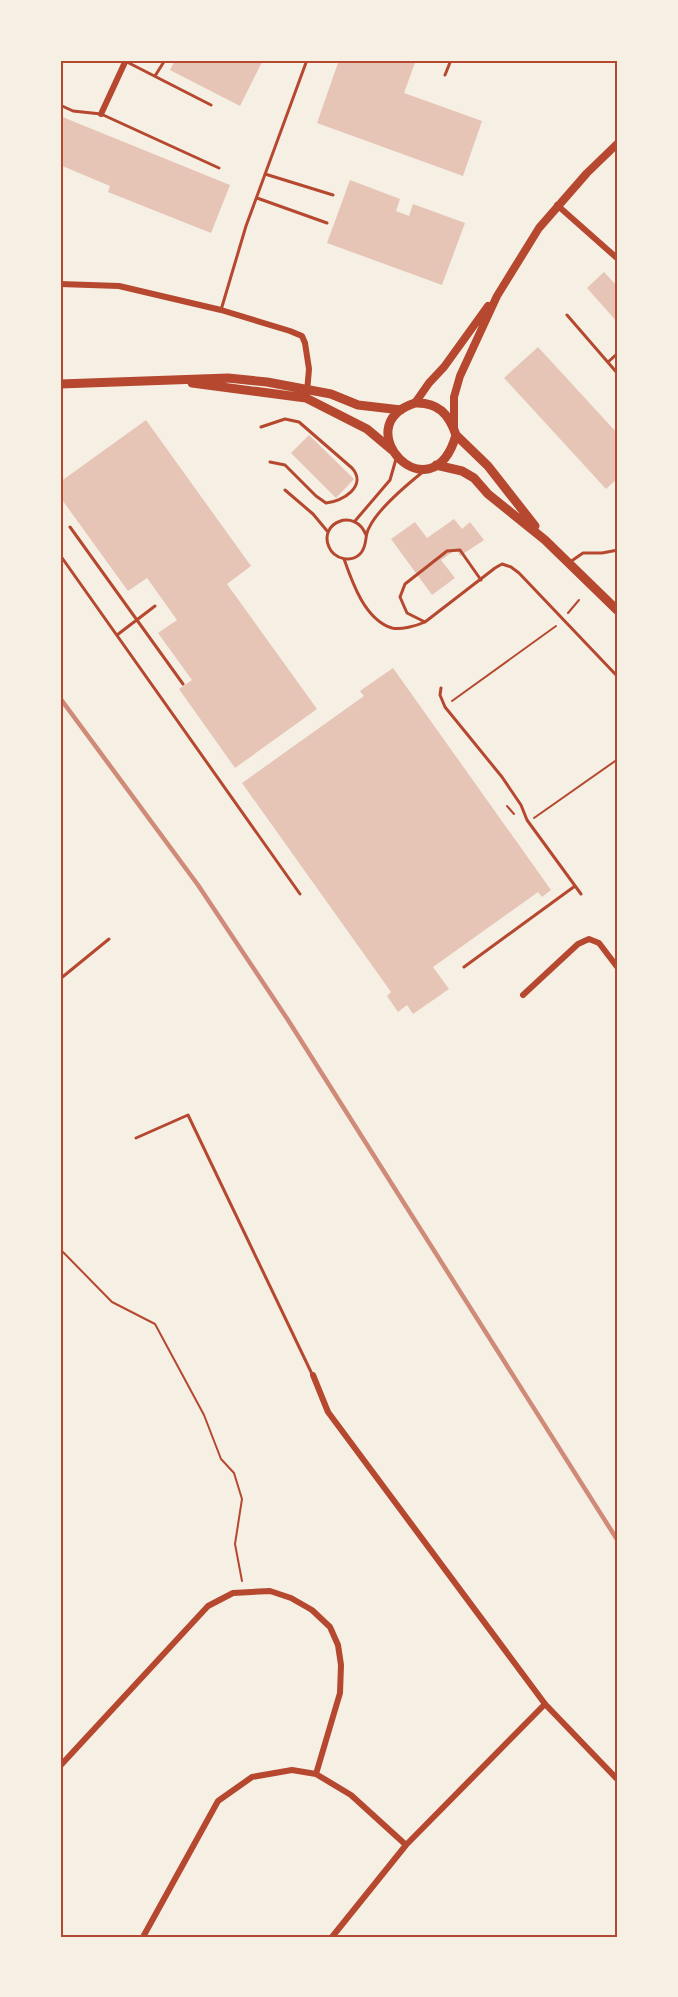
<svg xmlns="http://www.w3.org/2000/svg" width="678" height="1997" viewBox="0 0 678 1997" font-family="Manrope,sans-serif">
	<rect width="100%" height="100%" fill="#f6efe4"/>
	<path fill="#e6c5b7" d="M175,60H263L240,106L170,70Z
		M339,60H416L404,93L482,121L463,176L317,123Z
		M60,116L230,185L211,233L108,192L110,186L60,165Z
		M350,180L400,199L396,211L409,216L413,204L465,223L442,285L327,243Z
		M604,272L618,287V323L587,288Z
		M538,347L618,434V478L606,489L504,378Z
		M146,420L251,566L227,584L317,709L235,768L179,689L192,680L158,633L177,620L147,578L128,591L60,497V482Z
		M309,435L354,479L336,498L291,453Z
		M454,519L462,529L470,522L484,540L460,556L457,549L441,560L455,578L432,595L391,539L415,522L427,538Z
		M393,668L551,890L542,897L538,892L433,967L449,989L413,1014L407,1005L398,1012L387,996L391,992L242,783L364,696L360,691Z"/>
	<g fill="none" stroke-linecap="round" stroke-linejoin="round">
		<path stroke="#b5482f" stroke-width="2" d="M568,613L579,600
			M452,701L556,626
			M507,806L514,814
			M534,818L618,759
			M60,1249L112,1302L155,1324L204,1415L221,1459L234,1473L242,1499L235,1544L242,1581"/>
		<path stroke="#b5482f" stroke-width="3" d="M125,61L211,105
			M445,75L451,60
			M155,76L165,60
			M60,105L73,111L101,114L219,168
			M265,174L333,195
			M257,198L327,223
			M221,310L246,226L307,60
			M567,315L618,374
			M608,362L618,353
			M261,427L285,419L299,422L352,468C368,486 342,502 326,503L316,496L285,465L270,462
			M285,490L313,514L328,532
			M355,521L390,480L396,459
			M70,527L183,684
			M366,535C355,507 318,523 329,547C334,559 351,563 360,554C368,546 364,536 369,528C377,510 409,483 424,471
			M60,555L300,894
			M344,559C352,582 365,620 392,628C401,630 416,626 425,622L495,568L502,564L511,567L519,573L618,677
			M570,562L583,553H602L618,550
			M425,622L407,613L400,597L405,584L447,551L460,550L481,580
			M117,635L155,606
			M441,688L440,695L445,707L502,777L521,805L527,820L581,894
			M464,967L575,886
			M60,979L109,939
			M136,1138L188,1115L312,1374"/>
		<path stroke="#b5482f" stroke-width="6" d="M101,114L126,60
			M557,205L618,259
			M60,284L119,286L221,310L290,331L302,336L305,343L309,369L307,392
			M523,995L578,944L589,939L599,943L618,968
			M313,1375L328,1412L545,1704L618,1780
			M60,1766L208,1606L233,1593L270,1591L291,1598L312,1610L330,1627L338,1645L341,1665L340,1693L316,1774
			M143,1937L218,1801L252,1777L292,1770L316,1774L351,1795L406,1845
			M332,1937L406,1845L545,1704"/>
		<path stroke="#b5482f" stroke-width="8" d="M415,403L429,383L444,367L488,306
			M454,427V397L460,376L497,296L539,228L587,173L618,143"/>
		<path stroke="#b5482f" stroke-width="9" d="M192,383L306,398L367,429L392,450
			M60,384L228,378L267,382L331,394L358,405L401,410
			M415,403C438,402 449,414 456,435C432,519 344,426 415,403Z
			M456,435L488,466L535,526
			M436,465L462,471L474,478L488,494L545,540L618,611"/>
		<path stroke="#cf8b77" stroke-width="4.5" d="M60,698L198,885L288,1020L618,1541"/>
	</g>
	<rect width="678" height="1997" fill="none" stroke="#f6efe4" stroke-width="123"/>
	<rect x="62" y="62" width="554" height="1874" fill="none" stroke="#b5482f" stroke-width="2"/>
</svg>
